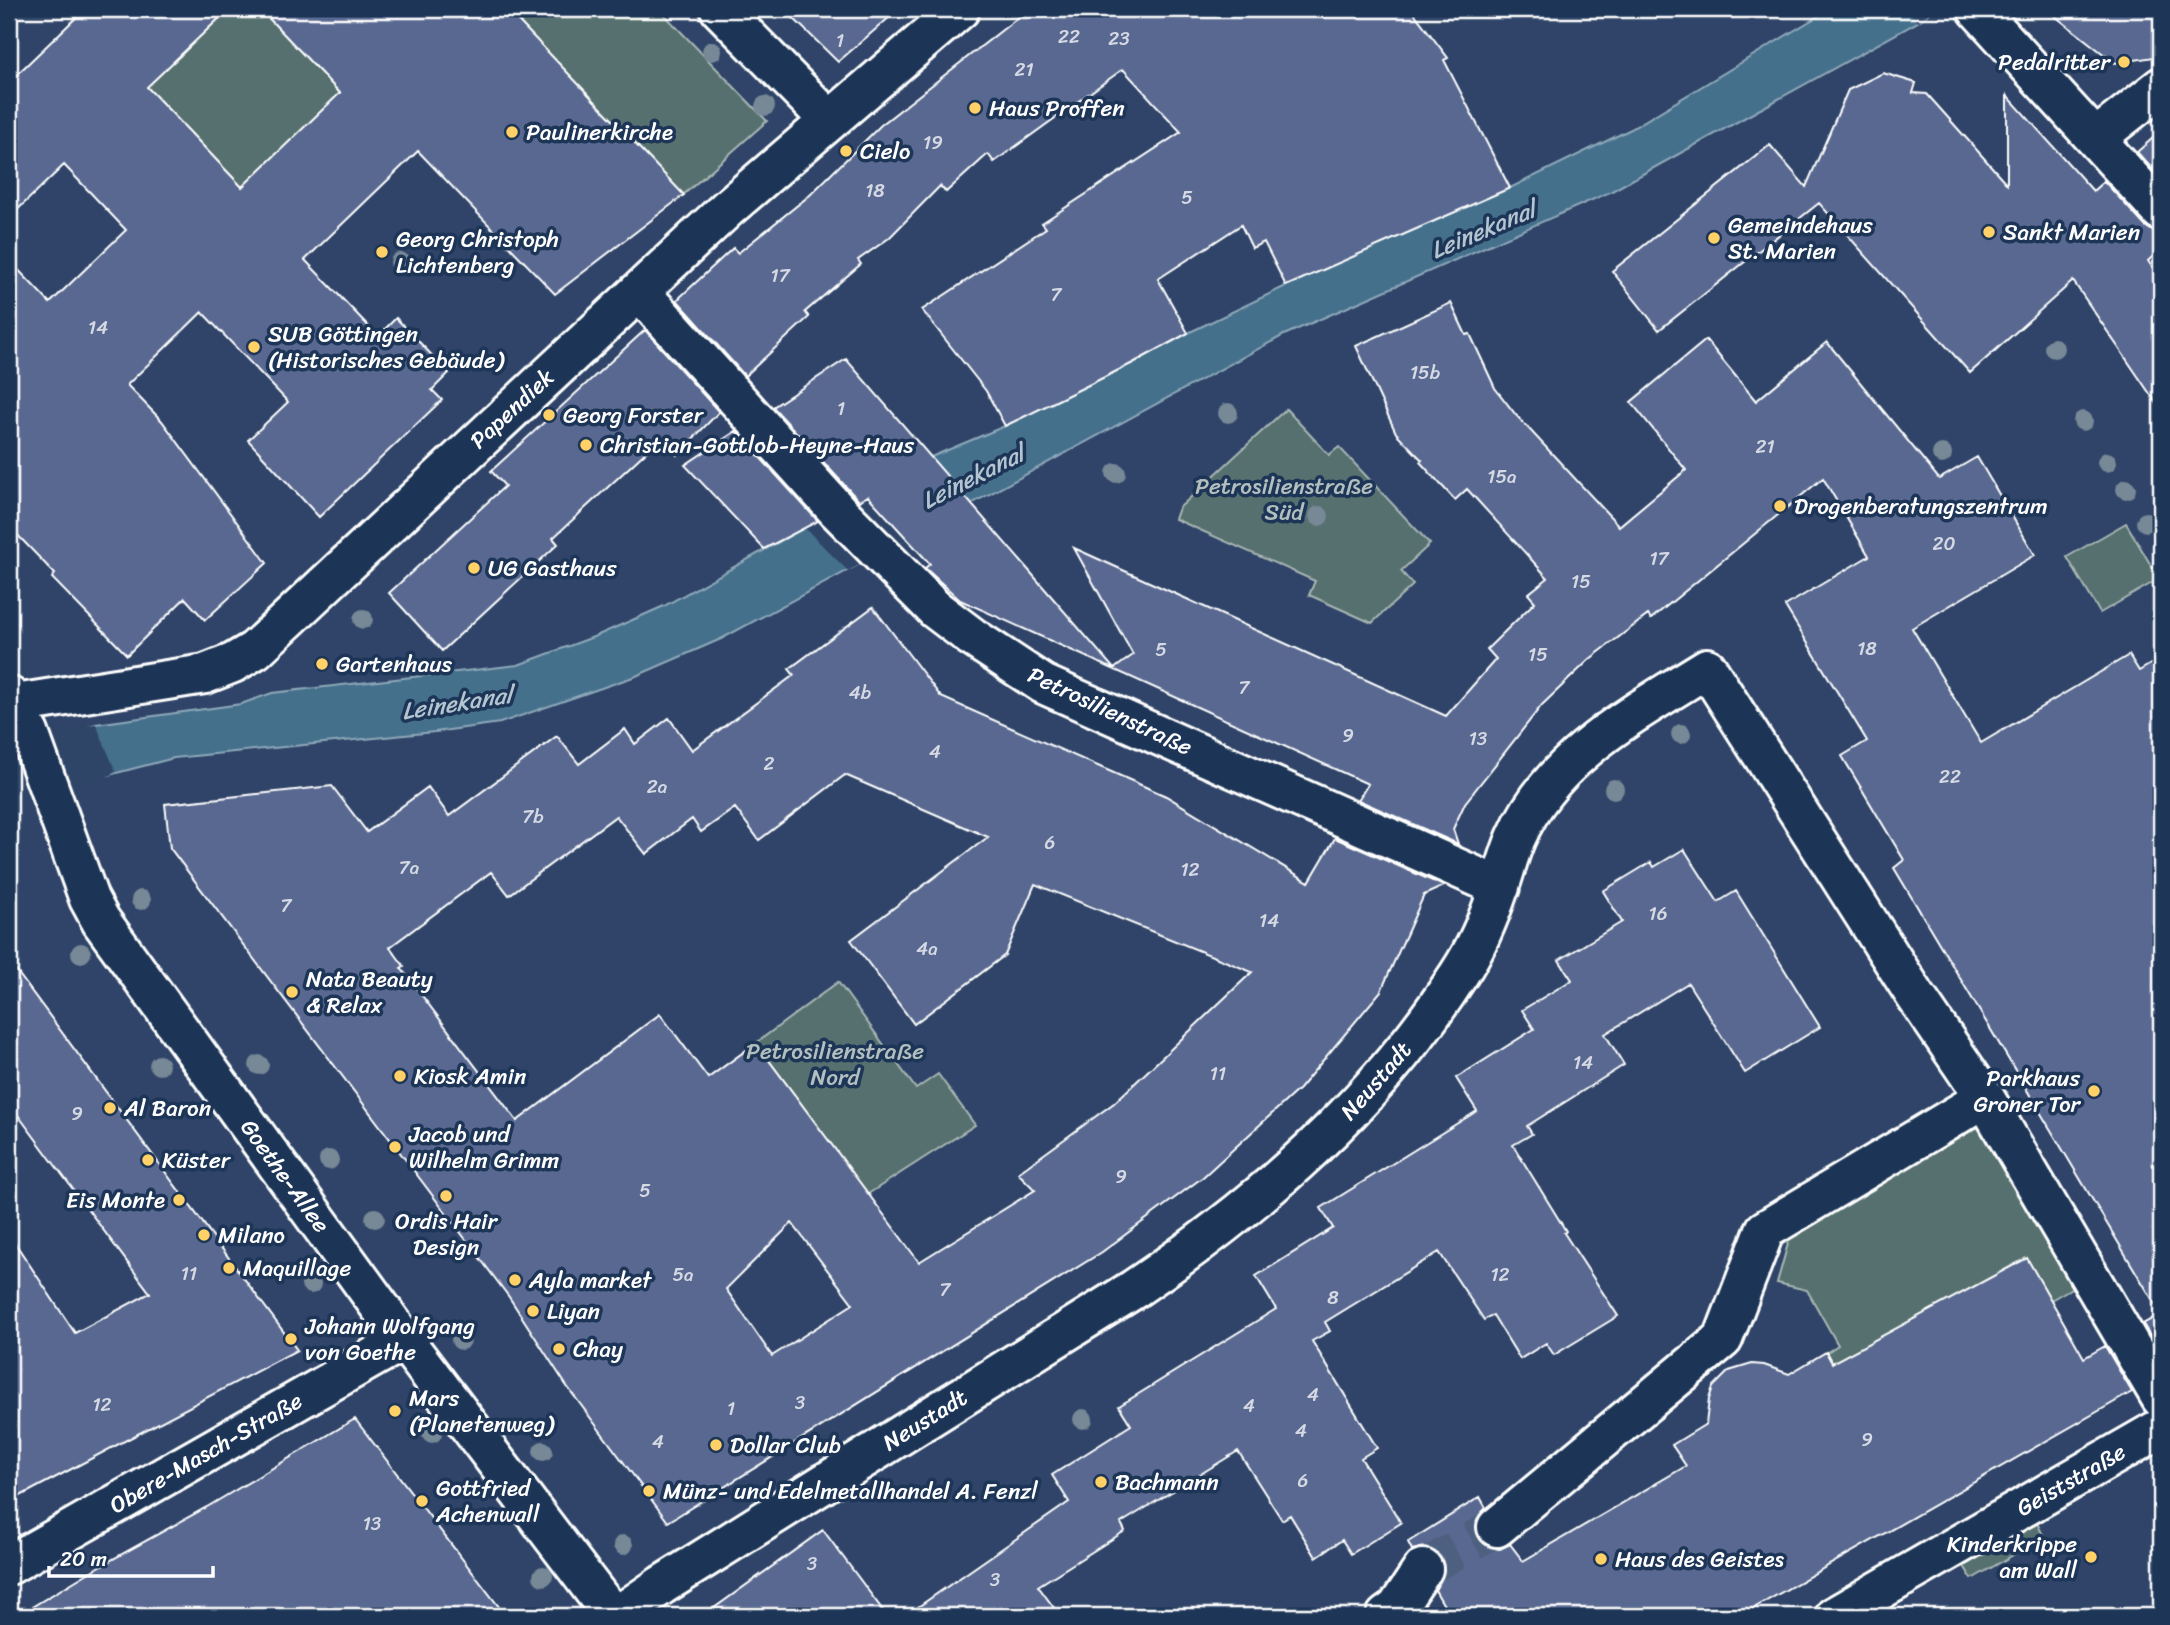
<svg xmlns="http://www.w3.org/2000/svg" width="2170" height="1625" viewBox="0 0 2170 1625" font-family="Sriracha,sans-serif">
	<rect width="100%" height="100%" fill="#2f4468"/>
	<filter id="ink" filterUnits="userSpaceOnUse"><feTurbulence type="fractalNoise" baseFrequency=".0143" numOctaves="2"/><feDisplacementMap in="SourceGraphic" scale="14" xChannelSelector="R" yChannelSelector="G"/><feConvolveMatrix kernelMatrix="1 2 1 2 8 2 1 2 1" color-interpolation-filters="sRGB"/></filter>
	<g filter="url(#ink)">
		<path fill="#55706e" stroke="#aab8b6" stroke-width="2" d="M229,9H260L340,93L242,187L147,87Z
			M507,9H659L767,121L683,195Z
			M1286,409L1329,455L1339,447L1430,544L1401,571L1413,585L1372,623L1309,595L1315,581L1175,519L1179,508Z
			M2126,523L2159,579L2100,613L2067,557Z
			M838,982L916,1089L938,1074L975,1125L868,1194L756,1043Z
			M1982,1125L2075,1286L2051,1300L2026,1258L1833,1364L1826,1353L1838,1345L1807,1290L1777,1283L1791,1233Z
			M2037,1523L2044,1537L1972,1579L1964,1566Z"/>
		<path fill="#446f8c" stroke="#8fa9ba" stroke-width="2" d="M1830,9H1934L1918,22L1610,192L1284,335L721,639L636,676L500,723L435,732L174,758L9,801V745L96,724L241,704L272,693L518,665L596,636L664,606L931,457L1005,426L1133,363L1188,333L1286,286L1510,188L1631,129Z"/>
		<path fill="#2f4468" d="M1906,9H1934L1918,22Z
			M869,491L914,536L848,571L805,528Z
			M96,724L116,772L99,781L9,804V742L74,726Z"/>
		<path fill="#586890" stroke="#fff" stroke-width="2" fill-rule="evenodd" d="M85,9H229L147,87L242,187L340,93L260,9H507L684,195L555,294L418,151L305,260L378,336L396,318L449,373L432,390L442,400L319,517L248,440L288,402L202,312L127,385L162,421L267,563L205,620L185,598L127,655L52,578L55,574L9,526V260L50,303L126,230L64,165L9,218V82Z
			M784,9H899L838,62Z
			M1029,9H1411L1448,58L1444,60L1510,188L1286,286L1264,242L1252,248L1241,225L1158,279L1188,333L1133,363L1005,426L986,391L922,310L1046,228L1042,223L1181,132L1123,69L994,162L988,154L946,192L940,186L889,238L858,260L861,264L805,312L809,317L745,376L677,300L733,248L738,253L810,195L881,125Z
			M2046,9H2161V56L2115,63Z
			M1883,73L1916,83L1913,93L1927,94L2007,184V95L2093,191L2104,181L2145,226L2154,232H2161V249L2148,261L2161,280V410L2073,281L1970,373L1819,203L1659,330L1612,271L1770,145L1806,187L1848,90Z
			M2161,131V179L2137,152Z
			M1451,303L1466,335L1470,334L1495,388L1516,415L1619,526L1686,470L1631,402L1706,340L1756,401L1827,342L1939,479L1977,457L2035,555L1912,628L1981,743L2129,655L2139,671L2161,658V1314L1894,868L1904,860L1842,756L1867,741L1785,606L1869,556L1823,478L1651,619L1648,615L1590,659L1542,705L1465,803L1453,829L1458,844L1358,800L1368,784L960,600L925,568L930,564L868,496L859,501L773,407L846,359L1114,669L1133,655L1074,548L1446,716L1496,659L1487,649L1535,602L1528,594L1548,578L1467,489L1455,500L1420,462L1422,460L1396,433L1356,346Z
			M645,330L719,412L677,455L661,438L553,538L558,544L442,651L389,593L505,486L491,471Z
			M736,431L818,521L764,549L685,465Z
			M873,607L941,697L1166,796L1309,882L1335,838L1444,886L1424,895L1381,991L1299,1089L1203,1177L1102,1252L668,1522L566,1385L509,1297L476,1253L170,848L165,804L332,786L367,832L428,787L449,816L557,736L579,764L625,729L635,744L669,718L692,750L794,675L789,669ZM845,775L988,837L851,940L914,1024L1005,955L1035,884L1252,972L1114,1103L1018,1173L1035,1190L919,1262L756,1043L708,1078L660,1014L517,1121L401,968L404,966L390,947L491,872L509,895L616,816L646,854L692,819L701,832L735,808L759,840ZM792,1223L853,1304L772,1356L726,1289Z
			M1684,849L1718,902L1736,891L1820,1027L1745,1073L1688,983L1605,1034L1624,1065L1527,1126L1532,1134L1513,1145L1566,1231L1564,1233L1618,1316L1554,1355L1546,1343L1520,1359L1493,1315L1484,1320L1439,1252L1325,1322L1330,1331L1312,1341L1377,1448L1361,1458L1401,1523L1351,1554L1342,1540L1316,1557L1290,1515L1282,1520L1238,1451L1121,1523L1125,1531L1038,1586L1060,1616H905L1069,1502L1052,1475L1131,1425L1119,1406L1276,1309L1256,1276L1333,1228L1321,1208L1477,1111L1456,1078L1534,1029L1522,1010L1572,980L1559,960L1622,922L1603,891L1651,862L1654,867Z
			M9,961L297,1350L9,1502V1234L75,1333L150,1293L9,1103Z
			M2027,1258L2084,1358L2105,1346L2132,1392L1740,1616H1450L1435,1590L1445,1571L1442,1559L1435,1550L1425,1547L1412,1550L1408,1542L1480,1497L1486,1508L1476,1520L1475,1530L1480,1540L1490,1548L1500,1549L1510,1544L1523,1561L1686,1466L1672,1445L1706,1424L1709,1399L1713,1387L1729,1371L1752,1364L1764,1365L1789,1374L1826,1352L1832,1363Z
			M2161,1314V1355L2143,1324Z
			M355,1419L506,1616H17L93,1570L207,1507Z
			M823,1530L887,1616H703Z"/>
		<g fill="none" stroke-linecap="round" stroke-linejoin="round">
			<path stroke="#4e607f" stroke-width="38" stroke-dasharray="38 19" stroke-linecap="butt" d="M1423,1569L1497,1527"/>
			<g stroke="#fff" stroke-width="44">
				<path id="minor" d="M720,9L829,120
					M1977,9L2161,211
					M2096,138L2161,87
					M639,291L837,510L935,609L972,637L1043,684L1500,887
					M9,696L29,733L89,899L101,921L404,1340L613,1616
					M9,705L205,674L233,663L255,650L728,208L960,9
					M1497,1527L1723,1339L1765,1230L1985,1098
					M9,1565L404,1340
					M617,1616L662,1585L1134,1289C1260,1204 1376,1103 1459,974C1477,947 1489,918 1499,888C1505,871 1509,854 1516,838C1551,757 1635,713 1707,668L1915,995L1985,1098L2161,1398
					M1386,1616L1397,1608L1423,1569
					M1835,1616L2161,1428"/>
			</g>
			<use href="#minor" stroke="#1d3557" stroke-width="38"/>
		</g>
		<g fill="#778897">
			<circle cx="712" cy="51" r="10"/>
			<circle cx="765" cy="106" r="10"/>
			<circle cx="400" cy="262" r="10"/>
			<circle cx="2054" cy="348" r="10"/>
			<circle cx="1228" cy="413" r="10"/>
			<circle cx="2083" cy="421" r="10"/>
			<circle cx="1942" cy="454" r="10"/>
			<circle cx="2107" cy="462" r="10"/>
			<circle cx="1116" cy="473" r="10"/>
			<circle cx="2126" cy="489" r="10"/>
			<circle cx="1319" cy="516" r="10"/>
			<circle cx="2146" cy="522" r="10"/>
			<circle cx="363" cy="619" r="10"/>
			<circle cx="1681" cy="734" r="10"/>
			<circle cx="1614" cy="789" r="10"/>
			<circle cx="141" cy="900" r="10"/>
			<circle cx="81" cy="953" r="10"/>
			<circle cx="159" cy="1065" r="10"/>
			<circle cx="259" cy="1065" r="10"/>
			<circle cx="329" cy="1160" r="10"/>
			<circle cx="375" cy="1218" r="10"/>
			<circle cx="311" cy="1284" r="10"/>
			<circle cx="461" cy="1340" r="10"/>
			<circle cx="1083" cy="1419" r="10"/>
			<circle cx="432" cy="1433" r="10"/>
			<circle cx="543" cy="1451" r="10"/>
			<circle cx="623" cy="1545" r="10"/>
			<circle cx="543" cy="1576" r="10"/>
		</g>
	</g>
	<g fill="#ffd166" stroke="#1d3557" stroke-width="2.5">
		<circle cx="2124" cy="62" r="7"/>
		<circle cx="975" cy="108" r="7"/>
		<circle cx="512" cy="132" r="7"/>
		<circle cx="846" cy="151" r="7"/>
		<circle cx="1989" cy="232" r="7"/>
		<circle cx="1714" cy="238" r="7"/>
		<circle cx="382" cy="252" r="7"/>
		<circle cx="254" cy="347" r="7"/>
		<circle cx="549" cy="415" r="7"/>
		<circle cx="586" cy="445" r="7"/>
		<circle cx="1780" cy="506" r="7"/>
		<circle cx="474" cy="568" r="7"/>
		<circle cx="322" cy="664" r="7"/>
		<circle cx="292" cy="992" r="7"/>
		<circle cx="400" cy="1076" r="7"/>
		<circle cx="2094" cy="1091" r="7"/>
		<circle cx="110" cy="1108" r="7"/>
		<circle cx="395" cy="1147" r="7"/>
		<circle cx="148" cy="1160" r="7"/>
		<circle cx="446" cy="1196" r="7"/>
		<circle cx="179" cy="1200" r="7"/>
		<circle cx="204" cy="1235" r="7"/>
		<circle cx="229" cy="1268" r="7"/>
		<circle cx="515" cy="1280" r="7"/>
		<circle cx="533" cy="1311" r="7"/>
		<circle cx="291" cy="1339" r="7"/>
		<circle cx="559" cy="1349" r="7"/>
		<circle cx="395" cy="1411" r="7"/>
		<circle cx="716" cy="1445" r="7"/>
		<circle cx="1101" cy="1482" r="7"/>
		<circle cx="649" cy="1491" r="7"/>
		<circle cx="422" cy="1501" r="7"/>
		<circle cx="2091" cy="1557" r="7"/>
		<circle cx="1601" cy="1559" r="7"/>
	</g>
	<g text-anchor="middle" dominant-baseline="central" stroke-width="7" stroke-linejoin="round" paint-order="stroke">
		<g font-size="19" fill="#d5d9e3">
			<text x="1069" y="36">22</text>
			<text x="1119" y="38">23</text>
			<text x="840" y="40">1</text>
			<text x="1024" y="69">21</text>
			<text x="933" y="142">19</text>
			<text x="875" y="190">18</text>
			<text x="1187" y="197">5</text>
			<text x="780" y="275">17</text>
			<text x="1056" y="294">7</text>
			<text x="98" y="327">14</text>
			<text x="1425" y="372">15b</text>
			<text x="841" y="408">1</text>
			<text x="1765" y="446">21</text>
			<text x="1502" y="476">15a</text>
			<text x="1944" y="543">20</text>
			<text x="1659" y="558">17</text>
			<text x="1581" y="581">15</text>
			<text x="1867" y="648">18</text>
			<text x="1161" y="649">5</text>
			<text x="1538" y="654">15</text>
			<text x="1244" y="687">7</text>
			<text x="860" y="692">4b</text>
			<text x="1348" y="735">9</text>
			<text x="1478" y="738">13</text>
			<text x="935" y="751">4</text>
			<text x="769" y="763">2</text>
			<text x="1950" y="776">22</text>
			<text x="657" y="786">2a</text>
			<text x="533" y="816">7b</text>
			<text x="1050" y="842">6</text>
			<text x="409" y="867">7a</text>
			<text x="1190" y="869">12</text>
			<text x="286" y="905">7</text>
			<text x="1658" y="913">16</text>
			<text x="1269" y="920">14</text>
			<text x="927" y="948">4a</text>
			<text x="1583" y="1062">14</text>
			<text x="1218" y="1073">11</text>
			<text x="77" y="1113">9</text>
			<text x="1121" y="1176">9</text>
			<text x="645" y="1190">5</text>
			<text x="189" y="1273">11</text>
			<text x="683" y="1274">5a</text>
			<text x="1500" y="1274">12</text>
			<text x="945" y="1289">7</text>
			<text x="1333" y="1297">8</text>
			<text x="1313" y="1394">4</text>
			<text x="800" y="1402">3</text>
			<text x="102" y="1404">12</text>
			<text x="1249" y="1405">4</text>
			<text x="731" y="1408">1</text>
			<text x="1301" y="1430">4</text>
			<text x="1867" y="1439">9</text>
			<text x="658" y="1441">4</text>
			<text x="1303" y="1480">6</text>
			<text x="372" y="1523">13</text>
			<text x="812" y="1563">3</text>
			<text x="995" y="1579">3</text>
		</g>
		<g font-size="23" fill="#fff" stroke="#1d3557" text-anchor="start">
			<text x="2110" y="62" text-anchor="end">Pedalritter</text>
			<text x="989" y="108">Haus Proffen</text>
			<text x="526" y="132">Paulinerkirche</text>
			<text x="860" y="151">Cielo</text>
			<text x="1728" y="225">Gemeindehaus<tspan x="1728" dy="26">St. Marien</tspan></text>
			<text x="2003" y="232">Sankt Marien</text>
			<text x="396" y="239">Georg Christoph<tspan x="396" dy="26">Lichtenberg</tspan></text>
			<text x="268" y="334">SUB Göttingen<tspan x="268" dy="26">(Historisches Gebäude)</tspan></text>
			<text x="563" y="415">Georg Forster</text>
			<text x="600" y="445">Christian-Gottlob-Heyne-Haus</text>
			<text x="1794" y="506">Drogenberatungszentrum</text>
			<text x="488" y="568">UG Gasthaus</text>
			<text x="336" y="664">Gartenhaus</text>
			<text x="306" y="979">Nata Beauty<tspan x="306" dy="26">&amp; Relax</tspan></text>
			<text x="414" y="1076">Kiosk Amin</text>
			<text x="2080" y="1078" text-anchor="end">Parkhaus<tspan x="2080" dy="26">Groner Tor</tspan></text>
			<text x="124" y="1108">Al Baron</text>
			<text x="409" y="1134">Jacob und<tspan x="409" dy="26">Wilhelm Grimm</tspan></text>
			<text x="162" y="1160">Küster</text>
			<text x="165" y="1200" text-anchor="end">Eis Monte</text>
			<text x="446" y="1221" text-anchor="middle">Ordis Hair<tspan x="446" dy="26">Design</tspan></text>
			<text x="218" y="1235">Milano</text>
			<text x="243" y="1268">Maquillage</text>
			<text x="529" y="1280">Ayla market</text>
			<text x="547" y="1311">Liyan</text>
			<text x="305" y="1326">Johann Wolfgang<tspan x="305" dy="26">von Goethe</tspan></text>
			<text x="573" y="1349">Chay</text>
			<text x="409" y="1398">Mars<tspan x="409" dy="26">(Planetenweg)</tspan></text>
			<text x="730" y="1445">Dollar Club</text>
			<text x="1115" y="1482">Bachmann</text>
			<text x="436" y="1488">Gottfried<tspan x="436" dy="26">Achenwall</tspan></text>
			<text x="663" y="1491">Münz- und Edelmetallhandel A. Fenzl</text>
			<text x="2077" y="1544" text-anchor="end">Kinderkrippe<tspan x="2077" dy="26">am Wall</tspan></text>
			<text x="1615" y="1559">Haus des Geistes</text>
		</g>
		<g font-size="23" fill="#fff" stroke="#1d3557">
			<text transform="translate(512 409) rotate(-43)">Papendiek</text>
			<text transform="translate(1110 711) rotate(25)">Petrosilienstraße</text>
			<text transform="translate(1376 1081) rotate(-49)">Neustadt</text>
			<text transform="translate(285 1176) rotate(54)">Goethe-Allee</text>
			<text transform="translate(925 1420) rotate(-32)">Neustadt</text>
			<text transform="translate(206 1453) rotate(-30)">Obere-Masch-Straße</text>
			<text transform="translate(2071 1480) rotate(-30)">Geiststraße</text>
		</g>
		<g font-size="23" fill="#b2bfbe" stroke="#1d3557">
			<text x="1284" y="486">Petrosilienstraße<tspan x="1284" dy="26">Süd</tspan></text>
			<text x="835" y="1051">Petrosilienstraße<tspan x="835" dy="26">Nord</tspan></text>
		</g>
		<g font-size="24" font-style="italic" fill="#b4c5d1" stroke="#1d3557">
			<text transform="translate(1483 230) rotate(-23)">Leinekanal</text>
			<text transform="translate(973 477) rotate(-27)">Leinekanal</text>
			<text transform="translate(457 703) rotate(-9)">Leinekanal</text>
		</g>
	</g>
	<rect width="2170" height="1625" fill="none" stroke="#1d3557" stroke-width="35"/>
	<rect x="18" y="18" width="2135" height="1590" fill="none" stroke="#fff" stroke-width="2.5" filter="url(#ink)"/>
	<path d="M49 1566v10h164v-10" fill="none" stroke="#ffffff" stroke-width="3.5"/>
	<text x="60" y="1566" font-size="21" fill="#ffffff" stroke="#1d3557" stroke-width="5" paint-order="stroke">20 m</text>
</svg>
